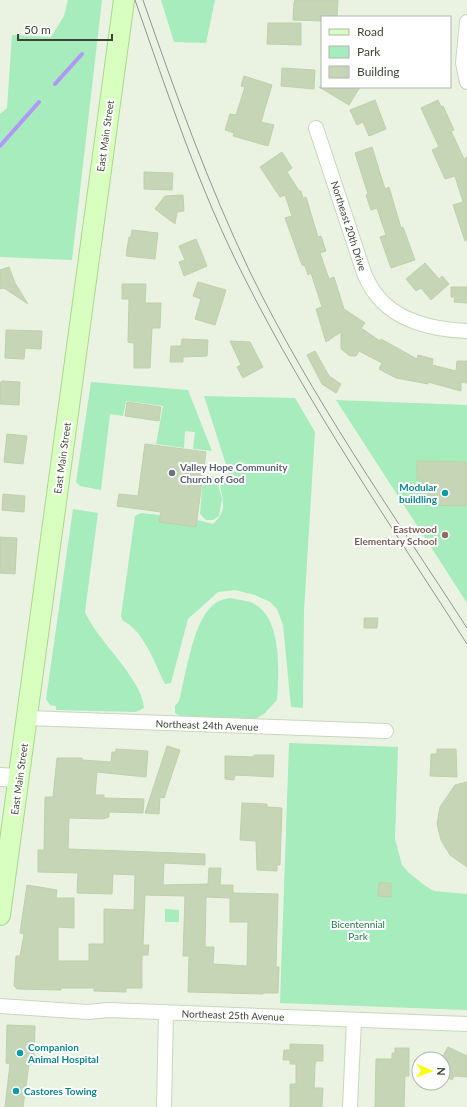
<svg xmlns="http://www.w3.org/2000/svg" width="467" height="1107" viewBox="0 0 467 1107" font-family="Lato,sans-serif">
	<rect width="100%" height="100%" fill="#eaf3e2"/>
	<path fill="#a6ecbc" d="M68,0H102L72,260L0,257V114L7,108L12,35L51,37L64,16Z
		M161,0H215L206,43L174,42Z
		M91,382L188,390L212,451L193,449L195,432L185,431L184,448L156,444L163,406L126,401L123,416L110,414L101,490L80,486L76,482Z
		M204,396L295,398L315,432L304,611L303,708L291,707L283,625L277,609L270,602L255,595L235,590L218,592L188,619L171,683L165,684C156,666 143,629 123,621L121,616L135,516L141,513L160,515L159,522L197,520L213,524C232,507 218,495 220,475L229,474Z
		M336,400L467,405V603Z
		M207,476L216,477L222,499L219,516L213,520H206L200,514L203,478Z
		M73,509L98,513L85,612C98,642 142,678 144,708L136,712L56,710V706L50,705L46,699Z
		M229,598C235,599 243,600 250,602C283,614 279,673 277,700L264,714L255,719L182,717L175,713V706L179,701C186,675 193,616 217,602C220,600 225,599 229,598Z
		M289,743L398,747L395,839L402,865L408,872L424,885L434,891L467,894V1010L280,1003Z
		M165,909L179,910V922H165Z"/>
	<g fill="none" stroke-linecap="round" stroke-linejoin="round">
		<path stroke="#b197f7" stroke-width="4" d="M55,84L82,54
			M0,146L39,102"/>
	</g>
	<path fill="#c7d5b7" stroke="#bed1a9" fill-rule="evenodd" d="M295,0H338L337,17H322V21L293,20L294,2Z
		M268,23H301V45L267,44Z
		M282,68L315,70L314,89L281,86Z
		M244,76L272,85L261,122L274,125L268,146L233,136L234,133L225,130L230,114L236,115L245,87L241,86Z
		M319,87H360L349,105Z
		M375,100L386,129L369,136L363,122L357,125L350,110Z
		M438,100L441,107L443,106L454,130L451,131L464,159L467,157V240L465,241L453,205L463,202L455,176L445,179L432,150L439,147L421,108Z
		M372,147L385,189L389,187L401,228L403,227L415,260L391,268L380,237L386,235L377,208L371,210L366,195L368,194L355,153Z
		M282,152L292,168L287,172L299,191H301L303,198L306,197L318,237L321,236L326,251L320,253L329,279L334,277L344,309L365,323L361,328L380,341L381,339L417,359L418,355L433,359L432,365L456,371L457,361H467V383L461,382V391L428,382V384L396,378L379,369L382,363L359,351L356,356H350L341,349V332L326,342L316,309L322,307L311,273L308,275L305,266L302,265L285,218L292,216L285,195L280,197L260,167Z
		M144,172L173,173L172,190L144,189Z
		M183,195L184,211L177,212L175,224L155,209L165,196Z
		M132,230L158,233L155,259L126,256L129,237H131Z
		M196,239L207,266L184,276L179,262L185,260L179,246Z
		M425,263L439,279L442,276L449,284L431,300L421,288L416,291L406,279Z
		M9,267L15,283L28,304L4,288L0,289V270Z
		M198,282L226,290L215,325L195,319L201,299L193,296Z
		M122,284H146L145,303H161L160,328H152L150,368H134V343L128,342L129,299H122Z
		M451,287H467V303L454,302L455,297H451Z
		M6,330L42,331L41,349L25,348L24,359L5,358Z
		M182,339L208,340L207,356L183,357V362H170L171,346H181Z
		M230,341L250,342L263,367L243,378L237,367L241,365Z
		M315,351L329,376L341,384L336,393L322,384L307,355Z
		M2,381L20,382L19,405L0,404V383Z
		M127,402L161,407L159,421L125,416Z
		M7,434L27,436L23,464L4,462Z
		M145,444L206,452L196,527L159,522L161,512L117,506L119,494L138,496Z
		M417,461L467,462V506L422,505L423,480H417Z
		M3,494L25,496L24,512L2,510Z
		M0,537L17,538L15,574L0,573Z
		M364,618H378L377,628H364Z
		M167,746L180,750L164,798L160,797L159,814L145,813Z
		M116,749L148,751L146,777L97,772L95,795H104V798L144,799L143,813L109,812V817L103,819L69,818L68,849L205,854V865L164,863L163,885L208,884L209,868H221L220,885H233V893L278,894L276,967H279L278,993H263V994L188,992L189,956H183L185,896L145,895L143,945H149L148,955H142V988H126V992L94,991V988H61V990L17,989L14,986L16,956H20L24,934L20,933L27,885L57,890L56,898H74V928L58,927V961H89V944H104V909L134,910L135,875L113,874L112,894L77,893L78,873L38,872V850H44L45,797H53L57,758H82V760L111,762L112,752H116ZM206,897L230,898V922H248L247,966L213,964L214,947H205Z
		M437,749H456L457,777L430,776L431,754H437Z
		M254,755H274L273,777L235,775L234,780L225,779V756L254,757Z
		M467,782V867L450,855L441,840L437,824L440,807L455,785Z
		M242,803L267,804V807L282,808L280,865H277V871L257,870L256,841L240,840Z
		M379,883H391V897L378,896Z
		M7,1025L35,1026L34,1064H29L23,1107H5L10,1064L6,1063Z
		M290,1044L323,1045V1061H316L315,1065L314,1088H323L322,1107H290V1084H296V1064H290V1060H283L284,1050H290Z
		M448,1047L467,1056V1077L454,1076L452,1080L443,1075V1056Z
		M395,1048H409V1076H405L404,1107H375L376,1059H392V1053H395Z"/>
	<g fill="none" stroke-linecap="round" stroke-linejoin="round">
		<g stroke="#c8d7bb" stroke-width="16">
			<path id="minor" d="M467,22L463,63L467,82
				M316,128L364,273C367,280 370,287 375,293C395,321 434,330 467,331
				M27,718L386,731
				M0,1006L88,1012L108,1010L467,1024
				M164,1107L166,1012
				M350,1107L354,1020"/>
		</g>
		<g stroke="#c8d7bb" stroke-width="20">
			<path id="tertiary" d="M0,777L19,778"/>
		</g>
		<g stroke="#aad78d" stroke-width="22">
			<path id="secondary" d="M0,915L124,0"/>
		</g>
		<use href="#minor" stroke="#fff" stroke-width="14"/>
		<use href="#tertiary" stroke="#fff" stroke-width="18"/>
		<use href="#secondary" stroke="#d8ffc0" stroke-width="20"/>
		<path stroke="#949494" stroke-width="1" d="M135,0C168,94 199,189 245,279C309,406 390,524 467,644
			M143,0C175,92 208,184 250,272C311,397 392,512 467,628"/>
	</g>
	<circle fill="#6b7280" stroke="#fff" stroke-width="1.5" cx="172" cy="473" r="4"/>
	<g fill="#0f9aa8" stroke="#fff" stroke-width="1.5">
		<circle cx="445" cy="493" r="4"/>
		<circle cx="20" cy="1053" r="4"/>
		<circle cx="16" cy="1091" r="4"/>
	</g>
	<circle fill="#8d6e63" stroke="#fff" stroke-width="1.5" cx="445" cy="535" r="4"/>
	<g text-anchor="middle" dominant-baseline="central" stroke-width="4" stroke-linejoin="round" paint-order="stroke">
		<g font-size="10" fill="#3c4532" stroke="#fff">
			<text transform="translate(105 136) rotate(-82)">East Main Street</text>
			<text transform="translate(349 226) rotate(72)">Northeast 20th Drive</text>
			<text transform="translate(62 458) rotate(-82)">East Main Street</text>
			<text transform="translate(207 725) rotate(2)">Northeast 24th Avenue</text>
			<text transform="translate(19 779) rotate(-82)">East Main Street</text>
			<text transform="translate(233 1015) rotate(2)">Northeast 25th Avenue</text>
		</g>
		<g font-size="10" font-weight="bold" fill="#5b616d" stroke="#fff" text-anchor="start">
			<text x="180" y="467">Valley Hope Community<tspan x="180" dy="12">Church of God</tspan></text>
		</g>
		<g font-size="10" font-weight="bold" fill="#0d838f" stroke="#fff" text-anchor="start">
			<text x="437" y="487" text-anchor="end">Modular<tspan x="437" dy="12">buildling</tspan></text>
			<text x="28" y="1047">Companion<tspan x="28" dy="12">Animal Hospital</tspan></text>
			<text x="24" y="1091">Castores Towing</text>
		</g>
		<g font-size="10" font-weight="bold" fill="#785e54" stroke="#fff" text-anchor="end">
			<text x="437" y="529">Eastwood<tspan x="437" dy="12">Elementary School</tspan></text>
		</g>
		<g font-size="10" fill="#217b4d" stroke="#fff">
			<text x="358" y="924">Bicentennial<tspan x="358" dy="12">Park</tspan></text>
		</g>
	</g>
	<rect x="321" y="16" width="130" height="72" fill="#ffffff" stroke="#b1b5ad"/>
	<rect x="329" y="29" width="20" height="6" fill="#d8ffc0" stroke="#b1b5ad"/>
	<text x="357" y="36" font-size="12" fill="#3c4532">Road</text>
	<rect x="329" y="46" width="20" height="12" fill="#a6ecbc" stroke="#b1b5ad"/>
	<text x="357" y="56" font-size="12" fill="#3c4532">Park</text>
	<rect x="329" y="66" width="20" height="12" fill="#c7d5b7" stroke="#b1b5ad"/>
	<text x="357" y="76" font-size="12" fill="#3c4532">Building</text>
	<g transform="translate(431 1071) rotate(92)"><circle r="19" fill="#ffffff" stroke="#b1b5ad"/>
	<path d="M0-3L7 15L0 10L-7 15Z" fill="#fcff0d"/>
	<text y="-6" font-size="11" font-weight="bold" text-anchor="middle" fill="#3c4532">N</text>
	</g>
	<path d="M18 34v6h94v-6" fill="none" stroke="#3c4532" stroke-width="2"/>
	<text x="24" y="34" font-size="12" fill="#3c4532" stroke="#ffffff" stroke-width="3" paint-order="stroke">50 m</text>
</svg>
